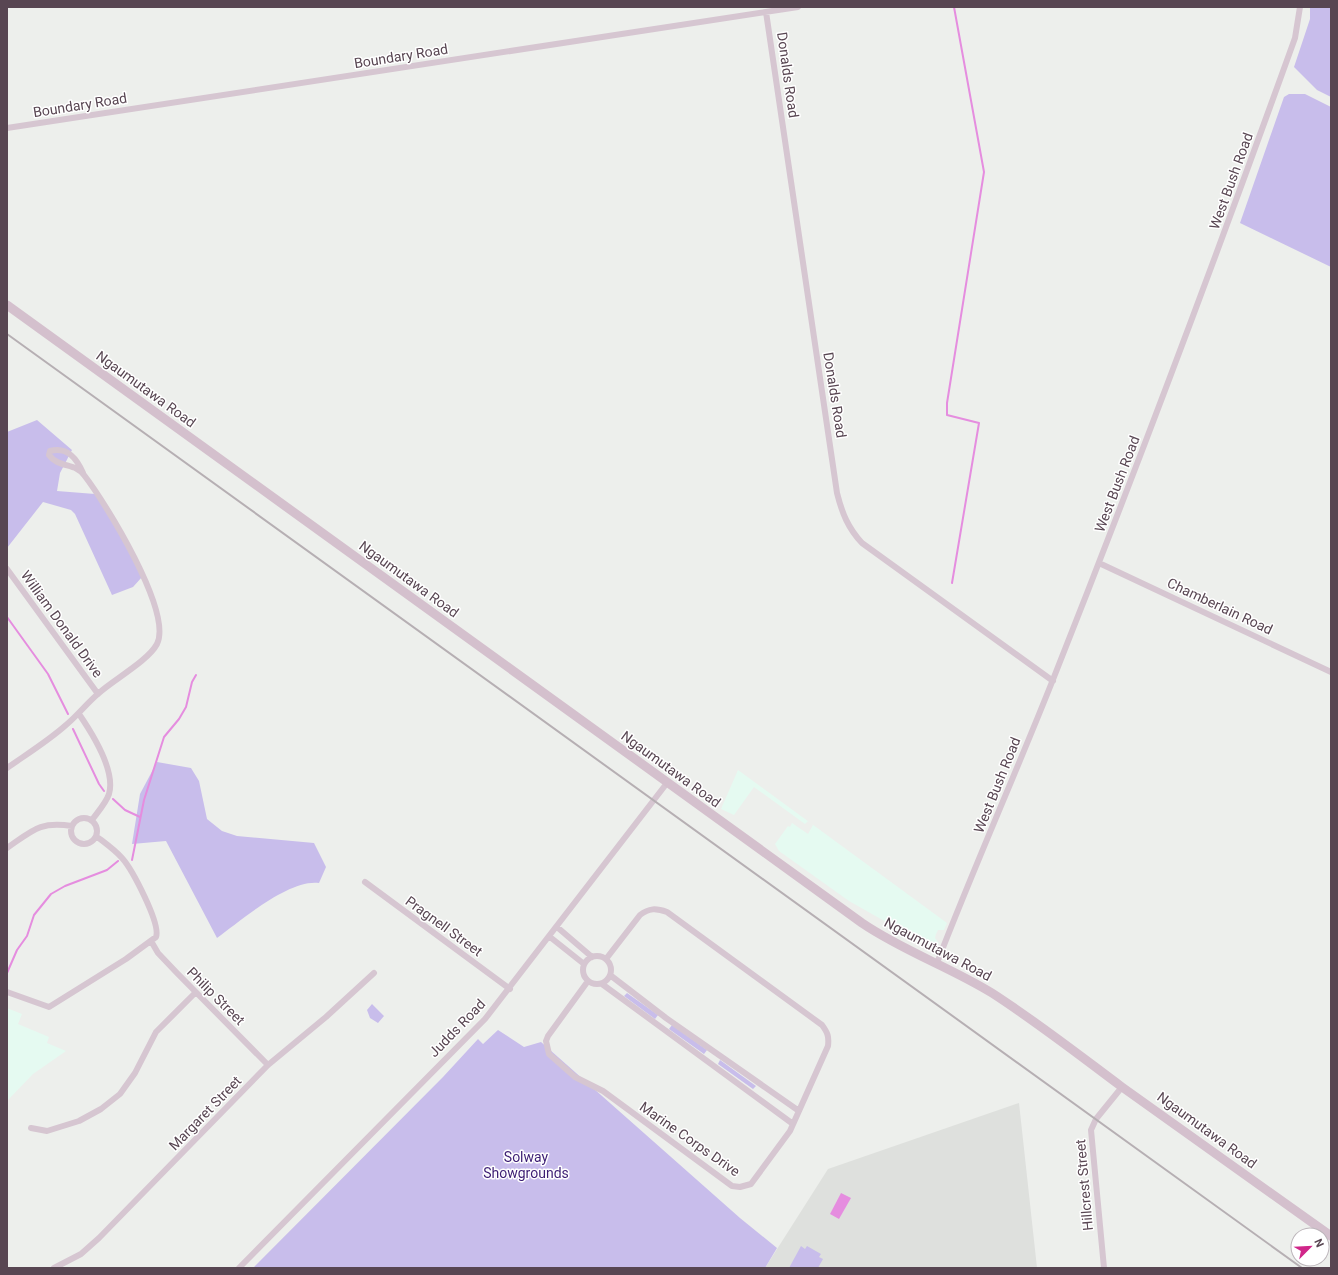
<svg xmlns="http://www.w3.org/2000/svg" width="1338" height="1275" viewBox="0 0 1338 1275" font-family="Roboto,sans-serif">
	<rect width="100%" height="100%" fill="#edefec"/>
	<path fill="#e5faf1" d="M738,770L947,923L944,930H938L936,934L935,938L939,943L938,946L932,948L849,901L779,851L775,844L788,826L790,827L792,823L808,834L813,825L808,821L805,824L754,787L734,815L721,809Z
		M7,1008L22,1014L18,1024L49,1037L47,1043L66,1051L33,1074L7,1101Z"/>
	<path fill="#dee0dd" d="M1019,1103L1037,1268H765L828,1169Z"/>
	<path fill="#c8bdeb" d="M1310,7H1331V97L1317,90L1294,67L1310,19Z
		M1289,94H1305L1331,107V267L1240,223L1284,97Z
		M37,420L72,450L60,473L57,491L95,494L114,516L142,577L133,587L112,595L75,514L71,510L43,502L7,548V432Z
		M157,762L191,768L199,781L207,819L222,831L237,836L314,843L326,867L319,883C289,879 240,921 217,938L166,841L132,844L140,794Z
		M627,993L658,1015L655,1019L624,996Z
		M372,1004L384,1016L378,1023L370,1018L367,1010Z
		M672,1025L707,1050L704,1054L669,1029Z
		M498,1030L524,1047L541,1042L740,1218L777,1248L765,1268H253L443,1077L478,1039L483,1044Z
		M720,1060L756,1086L753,1089L718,1064Z
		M801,1246L805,1249L807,1246L821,1254L819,1257L823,1259L818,1268H789Z"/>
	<path fill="#e58ddf" d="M841,1193L851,1198L839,1219L830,1214Z"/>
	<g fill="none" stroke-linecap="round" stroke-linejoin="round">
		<path stroke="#e58ddf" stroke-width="2" d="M952,583L979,423L947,415V403L984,172L954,7
			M7,617L48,674L68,714
			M73,729L99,784L104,791
			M113,799L125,810L140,817
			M132,860L144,800L164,737L179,719L186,707L192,682L196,675
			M7,973L17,950L27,936L34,915L51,894L65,886L107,870L118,861"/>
		<path stroke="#d6c6d1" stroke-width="6" d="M766,12L837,493C842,513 848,528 862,543L1053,681
			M7,128L798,7
			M1099,563L1331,672
			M7,569L98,694
			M79,714C92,733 116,770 109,794C106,803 97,813 92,820
			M7,768C27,754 48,741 66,725C78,715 87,703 99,693C113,680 148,661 157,644C173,612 105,502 84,475C76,463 58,468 49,455L50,451C68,446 77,459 83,473
			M71 831a13 13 0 1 1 26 0a13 13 0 1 1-26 0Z
			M7,848C33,830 40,821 72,826
			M365,882L510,989
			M557,927L592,957
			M550,937L584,964
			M151,941L158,953L177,973L268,1065
			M583 970a14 14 0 1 1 28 0a14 14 0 1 1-28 0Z
			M937,963C974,867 1016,773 1054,677C1138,465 1218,252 1295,38L1300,7
			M610,975L666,1018L799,1111
			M588,981L548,1036L546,1041L549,1054L575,1077L603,1091L732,1186L740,1187L751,1184L790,1131L828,1046C829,1037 828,1033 822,1025L667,912C656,908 649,908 640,915L606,959
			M602,984L793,1124
			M7,992L49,1007L126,959L156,937C161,924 132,869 122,858C115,850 105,843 96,836
			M31,1128L47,1131L79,1121L101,1109L120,1094L135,1073L156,1032L195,993
			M54,1268L81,1254L99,1238L268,1065L326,1017L374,973
			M239,1268L485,1019L667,783
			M1104,1268L1091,1130L1096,1119L1122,1087"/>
		<path stroke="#d4c0cd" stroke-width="9" d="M7,305L862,923C903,951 950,967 992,993C1037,1022 1079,1055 1122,1087C1191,1137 1261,1186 1331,1236"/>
		<path stroke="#b6afb3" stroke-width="2" d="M7,334L1302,1268"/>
	</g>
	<g text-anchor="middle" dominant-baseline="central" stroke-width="3" stroke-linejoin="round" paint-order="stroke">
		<g font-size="14" fill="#584652" stroke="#fff">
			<text transform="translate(401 56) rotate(-9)">Boundary Road</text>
			<text transform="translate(788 75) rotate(82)">Donalds Road</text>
			<text transform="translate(80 105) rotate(-9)">Boundary Road</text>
			<text transform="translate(1231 181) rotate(-70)">West Bush Road</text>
			<text transform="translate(146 389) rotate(36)">Ngaumutawa Road</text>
			<text transform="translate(835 395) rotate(81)">Donalds Road</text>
			<text transform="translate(1117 484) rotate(-69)">West Bush Road</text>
			<text transform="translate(409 579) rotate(36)">Ngaumutawa Road</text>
			<text transform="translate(1220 606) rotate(25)">Chamberlain Road</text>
			<text transform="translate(62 624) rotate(54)">William Donald Drive</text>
			<text transform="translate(671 769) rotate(36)">Ngaumutawa Road</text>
			<text transform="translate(997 785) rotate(-68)">West Bush Road</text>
			<text transform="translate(444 926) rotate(36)">Pragnell Street</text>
			<text transform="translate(938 949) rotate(28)">Ngaumutawa Road</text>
			<text transform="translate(216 996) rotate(45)">Philip Street</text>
			<text transform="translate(457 1028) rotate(-46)">Judds Road</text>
			<text transform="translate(205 1113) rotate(-46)">Margaret Street</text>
			<text transform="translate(1207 1130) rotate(36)">Ngaumutawa Road</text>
			<text transform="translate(690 1139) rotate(35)">Marine Corps Drive</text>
			<text transform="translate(1084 1185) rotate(-95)">Hillcrest Street</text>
		</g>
		<g font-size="14" fill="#3c1d73" stroke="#fff">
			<text x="526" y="1157">Solway<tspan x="526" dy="16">Showgrounds</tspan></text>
		</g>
	</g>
	<rect width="1338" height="1275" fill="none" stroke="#584652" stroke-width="16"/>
	<g transform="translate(1310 1247) rotate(66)"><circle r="19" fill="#ffffff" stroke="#bcb5ba"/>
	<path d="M0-3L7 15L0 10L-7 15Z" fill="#d02689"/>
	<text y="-6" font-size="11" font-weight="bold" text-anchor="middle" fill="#584652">N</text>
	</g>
</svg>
